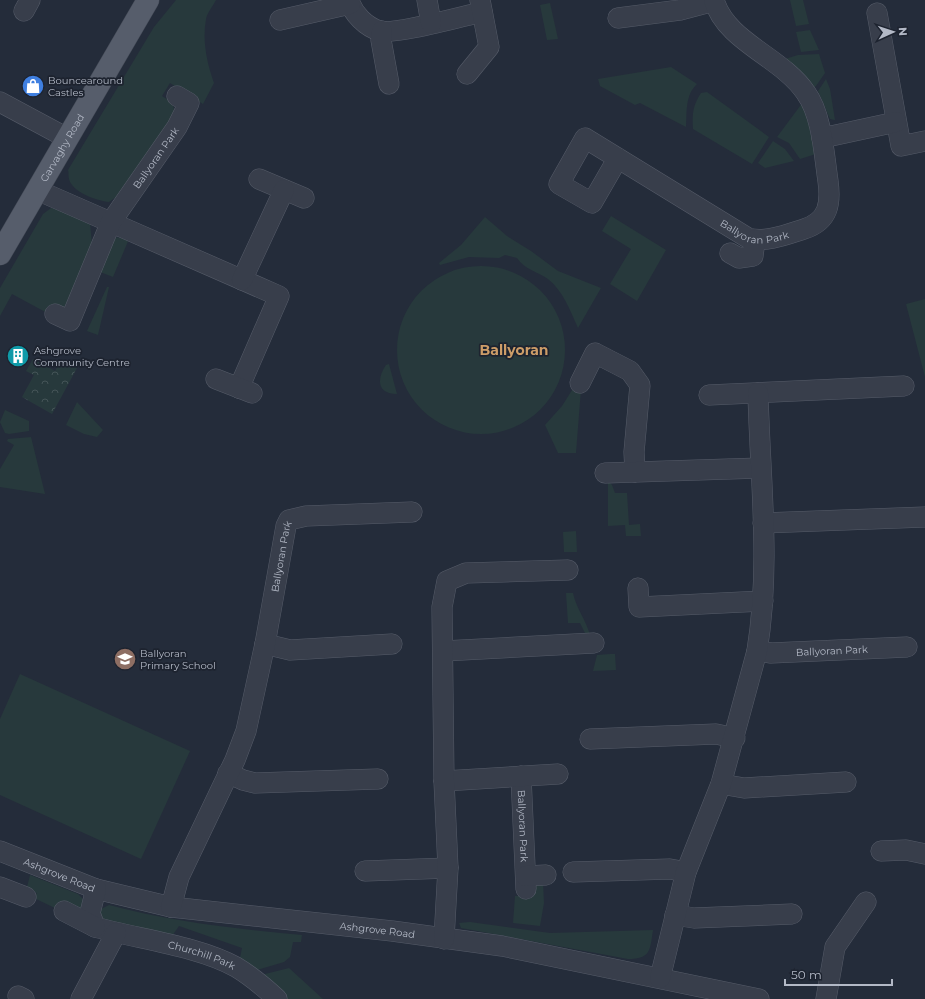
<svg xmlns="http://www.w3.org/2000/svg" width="925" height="999" viewBox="0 0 925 999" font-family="Montserrat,sans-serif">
	<defs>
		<pattern id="park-crowns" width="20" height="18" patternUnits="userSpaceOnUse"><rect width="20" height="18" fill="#27393c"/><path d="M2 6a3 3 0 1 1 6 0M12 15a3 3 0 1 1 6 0" fill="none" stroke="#445457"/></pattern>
	</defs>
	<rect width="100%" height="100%" fill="#242c3a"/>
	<path fill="#27393c" d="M176,0H216C213,6 207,13 206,19C202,41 207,63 214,83L203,104L170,83L162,96L173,103L174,111L169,122L116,197L109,202C97,201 72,192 69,179C68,176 69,173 68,170L154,27Z
		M790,0H803L809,24L796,26Z
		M550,3L558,39L547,40L540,5Z
		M810,30L819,50L801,52L796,32Z
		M819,54L825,73L816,86L813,88L785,59L798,55Z
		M671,67L697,84C685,95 687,112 686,127L640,103L635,105L600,86L598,79Z
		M826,79L830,89L835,120L830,119L818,91Z
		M707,92L769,137L752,164L693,129C692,114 693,105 701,93Z
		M803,102L816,154L800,159L789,143L777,137Z
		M773,141L785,149L794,161L765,168L758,163Z
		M51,208L70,210L90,223L92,245L67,302L63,309L49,314L12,294L0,316V288L43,214Z
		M611,216L666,250L637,301L610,284L631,249L602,231Z
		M485,217L507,236L531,251L558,271L601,288L578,328C570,310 563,291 548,279C538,272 524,269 517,258L505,255L499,258L469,257L440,265L439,263L461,245Z
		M114,237L129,239L113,277L95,270Z
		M397 350a84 84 0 1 1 168 0a84 84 0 1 1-168 0Z
		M107,287H109L98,335L87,331Z
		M925,299V377L906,304Z
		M389,364L397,394C376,394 377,378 386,365Z
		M574,387L581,389L576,453H558L545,425L562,406Z
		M77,402L103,430L97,437L84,434L66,425Z
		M5,410L29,421V431L9,434L5,433L0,422Z
		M31,437L45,494L0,487V469L14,445L7,441L8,439Z
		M608,481L612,485L615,493H627L629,525L640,524L641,536H626L625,525L608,526Z
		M576,531L577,552H564L563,532Z
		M566,593H573C576,608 586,620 590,635L585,633L580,623H568Z
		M610,654H615L616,670L593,671L597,655Z
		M20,674L190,751L141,859L0,795V719Z
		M30,875L78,894L86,902L82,909L59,910L34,898L37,893L31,891L27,887Z
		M543,882L544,903L540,926L513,923L515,896H533L536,886Z
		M109,905C172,922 237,929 302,935L301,942H293L290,957L284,962L257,970L240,958L242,948L179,926L172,936L100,919L99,910Z
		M470,922L550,933L653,930C650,950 651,959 628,959L472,930L461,928L459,923Z
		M289,968L323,999H287L261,975Z"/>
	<path fill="url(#park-crowns)" d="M33,359L55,371L61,360L77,368L52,414L22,397L34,375L26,371Z"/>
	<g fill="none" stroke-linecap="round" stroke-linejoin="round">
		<g stroke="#565c69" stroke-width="21">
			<g id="minor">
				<path d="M349,0C353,14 366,27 380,31C395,35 463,16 482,12"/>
				<path d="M427,0L431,23"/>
				<path d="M24,11L30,0"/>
				<path d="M877,13L901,146L925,141"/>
				<path d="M618,18L680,10L714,1"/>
				<path d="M280,20L350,4"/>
				<path d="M382,31L381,40L389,84"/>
				<path d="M467,74L489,47L480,0"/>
				<path d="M0,102L67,138"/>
				<path d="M822,138L896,122"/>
				<path id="s1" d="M618,158L592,203L559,184L585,138L748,238C766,243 788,234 804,229C829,221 831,203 828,181C824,154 822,115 806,93C782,57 726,42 714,0"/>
				<path d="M259,179L304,198"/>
				<path d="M37,190L279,296L239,388"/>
				<path d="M730,253L739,258L753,256L755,240"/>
				<path d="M242,280L284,190"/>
				<path id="s2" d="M55,314L70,321L111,222L177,127L189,103L177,96"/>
				<path d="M216,379L252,393"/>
				<path d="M580,383L595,353L630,371L640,385L634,452L635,472"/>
				<path d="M709,395L904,386"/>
				<path d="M605,473L760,468"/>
				<path d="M763,523L925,517"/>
				<path d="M638,588L639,607L763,601"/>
				<path d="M265,644L290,650L392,644"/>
				<path d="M443,651L594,643"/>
				<path id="s3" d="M757,651L771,653L907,647"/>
				<path d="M590,739L716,734L735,738"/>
				<path d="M228,773L243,780L255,783L378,779"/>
				<path id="s4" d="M521,776L526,889"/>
				<path d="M444,781L558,774"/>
				<path d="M721,784L744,788L846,782"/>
				<path id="s5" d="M0,851L96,889L171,907L392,931L502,946L759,999"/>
				<path d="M881,851L906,850L925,854"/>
				<path d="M365,871L448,868"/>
				<path d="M573,872L670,869L686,872"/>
				<path d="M526,876L546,875"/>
				<path d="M0,887L26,897"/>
				<path id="s6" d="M96,889L90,913L95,927C138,939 198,946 236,967C251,976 264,987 277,999"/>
				<path id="s7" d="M171,907L179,877L235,760L246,731L265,644L286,526L289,520L306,516L412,512"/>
				<path d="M64,911L95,927"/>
				<path d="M675,915L694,918L792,914"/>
				<path d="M444,939L448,868L444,781L442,607L447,581L466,573L568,570"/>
				<path d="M660,978L686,872L721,784L757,651C771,565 760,479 758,393"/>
				<path d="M18,996L24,999"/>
				<path d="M81,999L116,933"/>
				<path d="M826,999L835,947L866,902"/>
			</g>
		</g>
		<g stroke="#414754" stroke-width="23">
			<g id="major">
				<path id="s8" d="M0,254L148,0"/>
			</g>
		</g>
		<use href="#minor" stroke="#383e4b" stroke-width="20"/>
		<use href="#major" stroke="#565d6b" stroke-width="22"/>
	</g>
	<defs>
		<g id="shop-disc" transform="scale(1.15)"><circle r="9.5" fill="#3f7fe0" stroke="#1d232f"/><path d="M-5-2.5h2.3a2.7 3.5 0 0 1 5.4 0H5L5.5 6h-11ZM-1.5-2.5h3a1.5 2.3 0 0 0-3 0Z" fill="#fff"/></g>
		<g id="building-disc" transform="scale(1.15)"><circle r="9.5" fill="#0f9aa8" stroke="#1d232f"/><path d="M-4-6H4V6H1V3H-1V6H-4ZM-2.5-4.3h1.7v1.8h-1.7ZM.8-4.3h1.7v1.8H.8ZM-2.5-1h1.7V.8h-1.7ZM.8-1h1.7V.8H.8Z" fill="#fff"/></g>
		<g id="school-disc" transform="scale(1.15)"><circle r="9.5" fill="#8d6e63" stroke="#1d232f"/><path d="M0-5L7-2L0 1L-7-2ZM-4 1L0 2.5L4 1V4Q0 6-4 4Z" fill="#fff"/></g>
	</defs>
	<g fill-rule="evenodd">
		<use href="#shop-disc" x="33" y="86"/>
		<use href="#building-disc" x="18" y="356"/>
		<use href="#school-disc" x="125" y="659"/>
	</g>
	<g text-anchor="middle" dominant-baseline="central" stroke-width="3.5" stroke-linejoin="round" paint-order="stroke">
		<g font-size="10" fill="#b3b9c6" stroke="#1d232f" text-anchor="start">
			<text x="48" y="80">Bouncearound<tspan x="48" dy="12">Castles</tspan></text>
			<text x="34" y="350">Ashgrove<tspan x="34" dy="12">Community Centre</tspan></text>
			<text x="140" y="653">Ballyoran<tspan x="140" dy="12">Primary School</tspan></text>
		</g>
		<g font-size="10" fill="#b3b9c6" stroke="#1d232f">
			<text stroke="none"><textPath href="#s8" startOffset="123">Garvaghy Road</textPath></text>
			<text stroke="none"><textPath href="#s2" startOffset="202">Ballyoran Park</textPath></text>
			<text stroke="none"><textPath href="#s1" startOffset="339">Ballyoran Park</textPath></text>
			<text stroke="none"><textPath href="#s7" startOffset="370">Ballyoran Park</textPath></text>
			<text stroke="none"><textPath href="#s3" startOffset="75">Ballyoran Park</textPath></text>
			<text stroke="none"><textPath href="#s4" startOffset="50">Ballyoran Park</textPath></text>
			<text stroke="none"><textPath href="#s5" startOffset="64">Ashgrove Road</textPath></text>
			<text stroke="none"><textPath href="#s5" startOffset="388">Ashgrove Road</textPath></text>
			<text stroke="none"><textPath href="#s6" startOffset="150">Churchill Park</textPath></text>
		</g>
		<g font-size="14" font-weight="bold" fill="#cd9d68" stroke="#1d232f">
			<text x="514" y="350">Ballyoran</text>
		</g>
	</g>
	<g transform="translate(893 32) rotate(87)" stroke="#1d232f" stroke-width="3" paint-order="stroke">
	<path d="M0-3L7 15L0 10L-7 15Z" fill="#b3b9c6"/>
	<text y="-6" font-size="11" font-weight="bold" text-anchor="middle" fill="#b3b9c6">N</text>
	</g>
	<path d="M785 979v6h107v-6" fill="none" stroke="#b3b9c6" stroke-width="2"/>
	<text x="791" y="979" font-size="12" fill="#b3b9c6" stroke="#1d232f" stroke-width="3" paint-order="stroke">50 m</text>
</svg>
